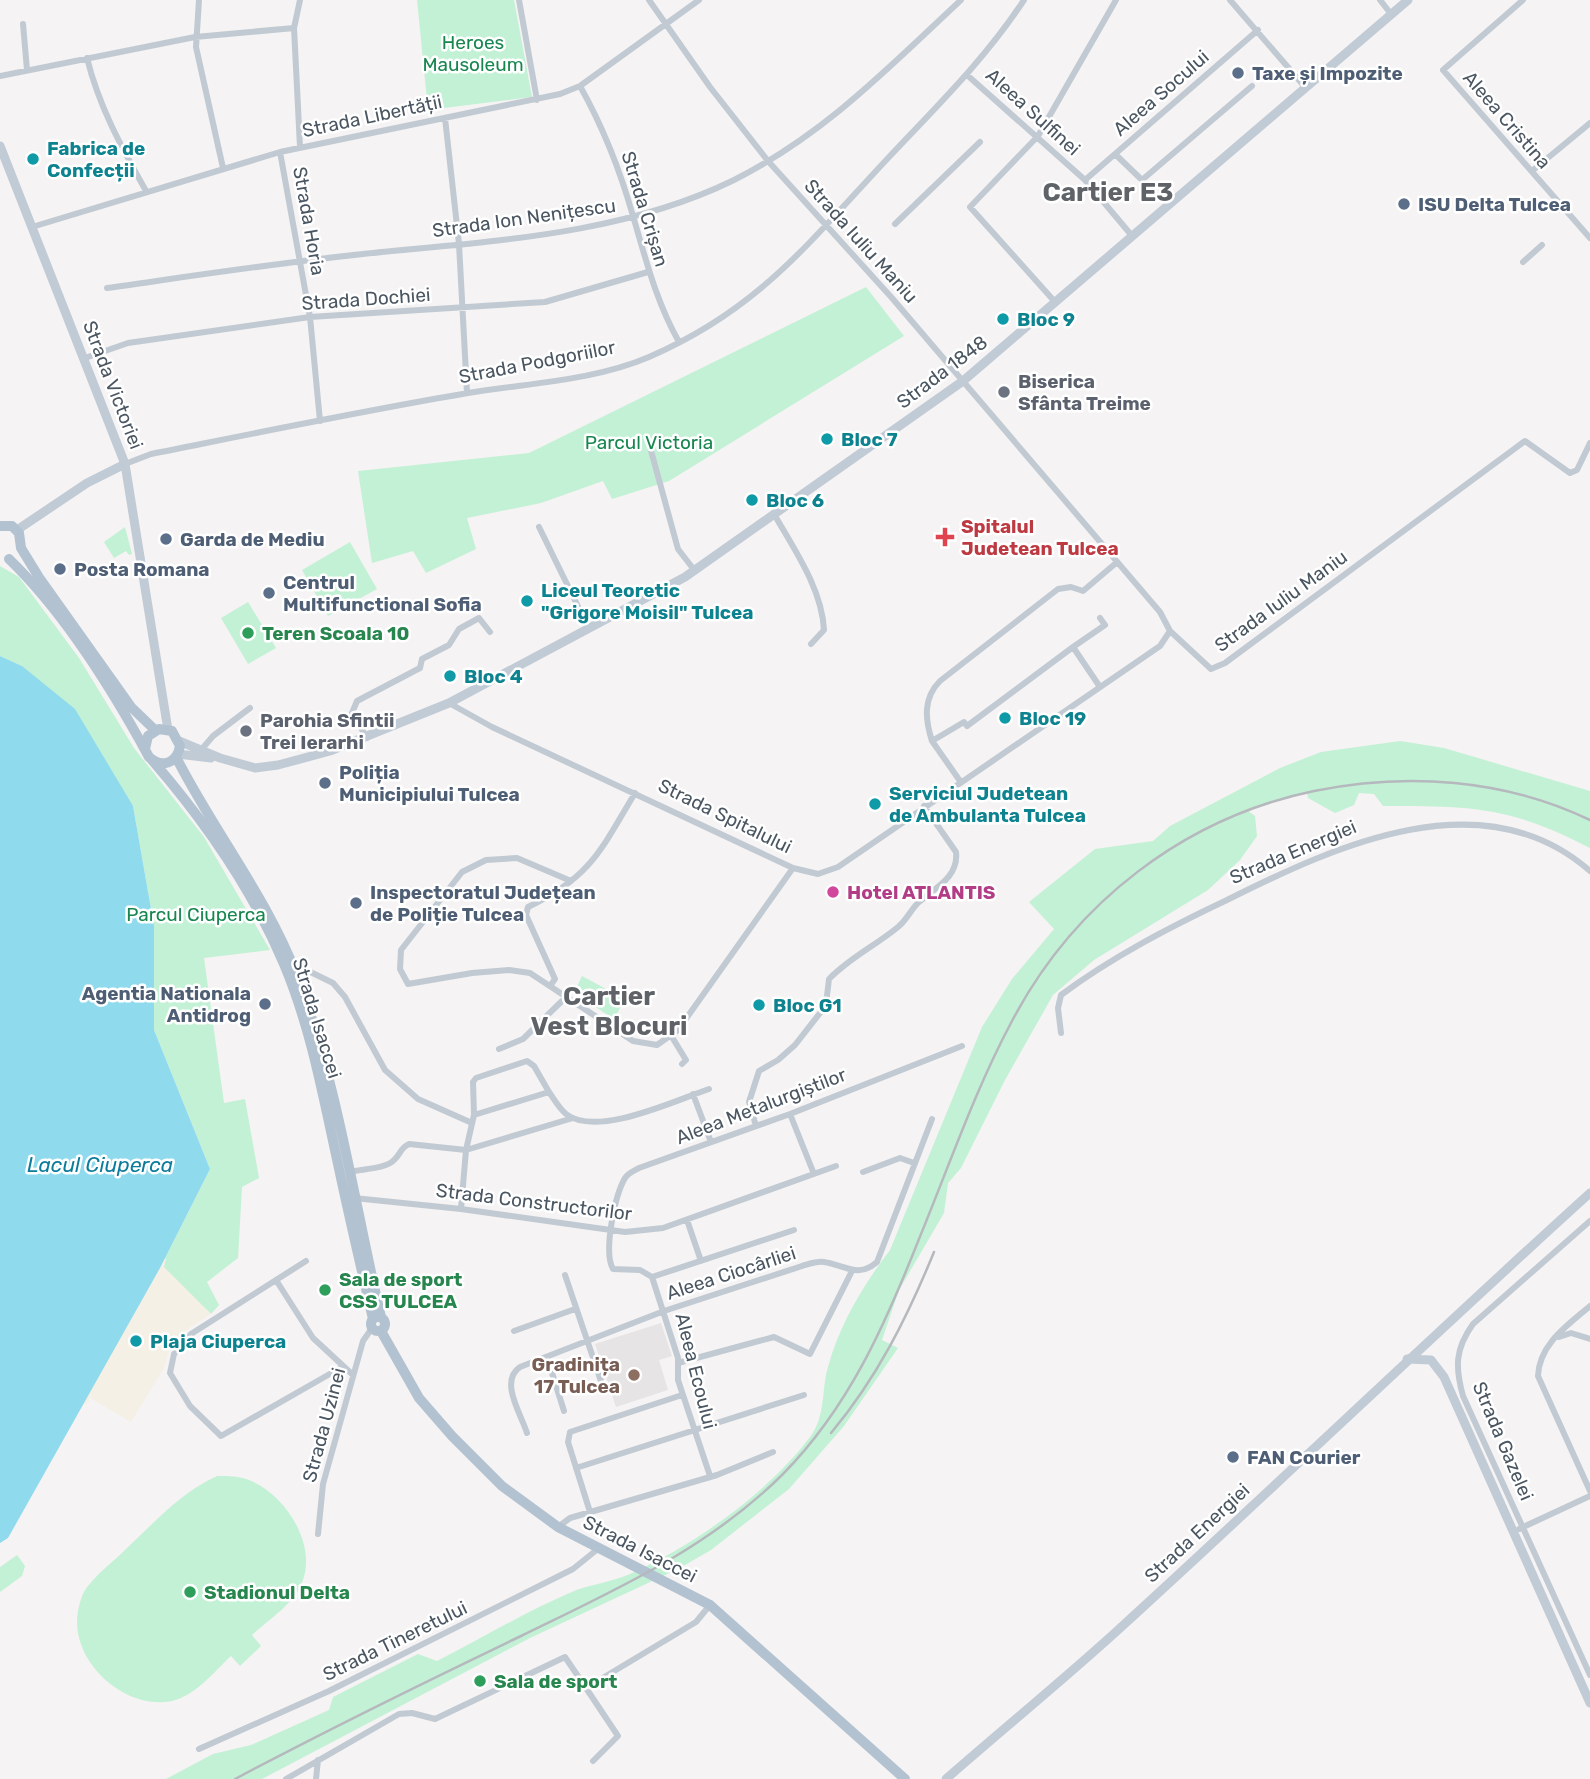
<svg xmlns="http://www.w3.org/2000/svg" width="1590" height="1779" viewBox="0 0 1590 1779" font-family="Rubik,sans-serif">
	<rect width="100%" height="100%" fill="#f5f3f3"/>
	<path fill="#e6e4e5" d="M661,1323L672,1356L659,1360L668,1390L616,1407L595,1344Z"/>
	<path fill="#c3f1d5" d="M417,0H514L532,97L428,110Z
		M866,287L904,336L669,481L612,499L603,481L541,503L467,518L476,549L426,573L413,551L372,563L358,471L529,453Z
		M125,527L132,554L129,555L126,551L114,558L104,542Z
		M350,542L377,589L328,616L302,570Z
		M0,566L19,577L79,658L134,748L204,837L270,950L204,958L224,1103L245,1099L259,1178L242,1187L238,1258L207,1282L219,1305L211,1314L160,1268L210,1169L154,1030V926L133,806L22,666L0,656Z
		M248,602L276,648L248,664L221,618Z
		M1400,741L1444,748L1590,791V848C1510,806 1470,806 1383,806L1374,794L1359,793L1354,805L1335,813L1308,798L1307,792L1247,810L1255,816L1257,836L1240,860L1208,890L1094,960L1053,995L1005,1080L961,1168L948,1183L944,1213L899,1290L882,1340L898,1348L844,1426L789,1489L711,1550L678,1569L530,1638L262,1779H166L213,1754L251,1745L329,1710L333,1697L418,1654L437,1661C482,1638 527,1611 574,1591C592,1584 612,1582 630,1574C693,1546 768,1493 810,1437C826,1416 821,1391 828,1367C839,1325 864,1284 890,1250L982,1027L1012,979L1054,929L1029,902L1095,849L1153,841L1170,826L1280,768L1321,752Z
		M582,976L625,999L614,1019L574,993Z
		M217,1476C228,1476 239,1476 249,1480C286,1494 319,1547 301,1585C292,1605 267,1621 252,1635L261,1646L240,1666L231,1656C214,1672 195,1696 172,1701C124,1711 69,1660 78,1611C80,1602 82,1593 88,1586C99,1572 114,1561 126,1549C155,1522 181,1492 217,1476Z
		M17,1555L25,1566L22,1576L0,1592V1567Z"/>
	<path fill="#f5f0e5" d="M157,1254L166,1259L164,1267L211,1314L186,1330L170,1346L164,1368L131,1422L90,1398L86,1405L79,1400Z"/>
	<path fill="#90daee" d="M0,656L22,666L75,709L133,806L154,926V1030L210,1169L160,1268L8,1538L0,1543Z"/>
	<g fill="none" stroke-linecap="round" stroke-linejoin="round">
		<path stroke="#c1cad2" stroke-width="6" d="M199,0L196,47L223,168
			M300,0L294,28L300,147
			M519,0L537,100
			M649,0L710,87L768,161L892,298L1160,612L1170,631L1211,669L1225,663L1525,441L1570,473L1577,470L1590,443
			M1230,0L1305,87
			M1380,0L1391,14
			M1523,0L1443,70L1590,238
			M23,24L27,70
			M87,58C99,107 122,148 146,191
			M967,75L1085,180L1133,237
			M0,76L195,37L294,28
			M580,86C603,127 620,170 633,216C646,260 656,301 679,342
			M445,118L459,244L467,393
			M280,152L310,317L320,421
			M1115,154L1142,180L1252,86
			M1532,171L1590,123
			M1085,180L1258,30
			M895,224L980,142
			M32,227L280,152L560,94L580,86L699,0
			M1523,262L1542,245
			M107,288C192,276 277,263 363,254C488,241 620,236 734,180C825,134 888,68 961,0
			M1056,303L970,207L1038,136L1116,0
			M85,358L128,343L310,317L545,302L648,272
			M650,447L678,549L695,571
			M125,464L151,454C256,433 362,411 468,393C527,383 593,381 649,357C760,309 810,241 890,156C937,106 986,58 1024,0
			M774,514C794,549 822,589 824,630L811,644
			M539,527L589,629
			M1100,618L1105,625L1073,647L1100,687
			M449,703L492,727L793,868L818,874L838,867L1160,646L1170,631
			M367,738L352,713L357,701L420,668L422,659L449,645L459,629L479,618L490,632
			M932,741C925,719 923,698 940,681L1058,589L1071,587L1083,591L1116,563
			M201,750L213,736L250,708
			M960,781L932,741L964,722L967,726L1073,647
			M571,881L517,858L486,860L462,872L401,950L400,969L408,984L472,973L509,970L530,973L633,1041L657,1045L678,1030L793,868
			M292,963L333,983L345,997L385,1070L418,1099L472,1123
			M550,986L555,979L526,915L528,907C590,878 601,850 635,793
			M1061,1033L1058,1008L1061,995C1112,957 1170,927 1227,900C1335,846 1483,777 1590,871
			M672,1037L686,1060L682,1064
			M499,1049L523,1039L565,998
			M549,1092C554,1099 559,1108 566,1114C597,1138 676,1100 709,1089
			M693,1094L711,1142
			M790,1114L814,1174
			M756,1126L749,1102L759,1071L778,1060L795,1045L820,1013L826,1004L829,979C852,956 875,946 898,927C907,920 911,909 919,902C935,888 959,877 956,852L924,806
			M350,1172C361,1169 386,1169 394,1160C401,1154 400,1148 409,1144L466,1150L573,1118
			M863,1172L900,1158L914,1163
			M354,1198L461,1209L625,1232L663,1228L836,1166
			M461,1209L466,1150L474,1115L473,1082L476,1078L527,1061L534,1066L549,1092L474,1115
			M687,1220L701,1261
			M1590,1221L1473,1324C1455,1349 1455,1367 1463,1396L1590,1675
			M306,1261L191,1334L174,1354L170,1373L190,1406L221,1436L342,1367
			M565,1275L604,1390
			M652,1277L794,1230
			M276,1280L313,1338L353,1375
			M1590,1306C1568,1325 1539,1344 1538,1376L1590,1491
			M514,1331L575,1309
			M1559,1337L1571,1333L1590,1339
			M547,1357L564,1411
			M678,1363L774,1337L810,1354L852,1271
			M527,1433C521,1414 499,1381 520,1367L664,1311L802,1266C809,1264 817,1261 824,1262C845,1265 858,1279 877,1262L932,1119
			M576,1468L804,1395
			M710,1476L678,1380V1358L652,1277L640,1270L613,1269C603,1252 615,1195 625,1178C628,1173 634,1171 639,1168L790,1114L962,1046
			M590,1512L568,1442L570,1432L682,1395
			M558,1527L570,1518L717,1475L773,1452
			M1519,1529L1590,1496
			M318,1534L323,1484L363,1341L372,1328
			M586,1688L618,1736L593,1761
			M199,1749L329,1691L573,1569L599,1548
			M286,1779L399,1714L412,1713L435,1719L565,1657L586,1688L696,1622L710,1605
			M316,1779L318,1760"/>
		<path stroke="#c1cbd6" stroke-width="9" d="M0,146L125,464L168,730
			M17,530L87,483L125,464
			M179,741L220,758L255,768L278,765L330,751L449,703L685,577L963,381L1408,0
			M178,754L211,758
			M1407,1359L1431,1360L1444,1377L1590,1703
			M946,1779C1003,1729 1062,1681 1118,1630C1277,1485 1431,1337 1590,1193"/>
		<path stroke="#b3c2d1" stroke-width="10" d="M0,526H12L19,533L21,548L40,579L131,707L155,730
			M9,559C64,612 112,689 149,757C162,769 177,763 180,746L172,731L159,729L148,736L145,749
			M176,757C214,832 267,897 297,976C337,1081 355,1207 381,1317
			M152,760C204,820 253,891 284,964C311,1028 323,1096 338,1164C349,1216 361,1267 373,1319
			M371 1324a7 7 0 1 1 14 0a7 7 0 1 1-14 0Z
			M381,1331L419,1398L452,1436L502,1486L558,1527L710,1605L905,1779"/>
		<path stroke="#b5b8bd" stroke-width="2.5" d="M831,1433C877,1378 907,1318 934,1252
			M235,1779C329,1729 425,1682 521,1636C615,1590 708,1549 783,1474C849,1407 885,1325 919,1239C949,1166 975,1090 1012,1021C1074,903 1184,818 1314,791C1406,772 1505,779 1590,820"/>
	</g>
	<g fill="#5c6f8a" stroke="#fff" stroke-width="2.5">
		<circle cx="1238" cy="73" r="7"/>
		<circle cx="1404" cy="204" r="7"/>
		<circle cx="166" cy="539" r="7"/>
		<circle cx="60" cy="569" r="7"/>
		<circle cx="269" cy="593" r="7"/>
		<circle cx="325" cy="783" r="7"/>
		<circle cx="356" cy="903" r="7"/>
		<circle cx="265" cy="1004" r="7"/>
		<circle cx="1233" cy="1457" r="7"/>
	</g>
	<g fill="#0f9aa8" stroke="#fff" stroke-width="2.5">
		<circle cx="33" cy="159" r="7"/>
		<circle cx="1003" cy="319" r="7"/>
		<circle cx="827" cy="439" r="7"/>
		<circle cx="752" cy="500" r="7"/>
		<circle cx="527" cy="601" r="7"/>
		<circle cx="450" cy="676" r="7"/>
		<circle cx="1005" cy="718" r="7"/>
		<circle cx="875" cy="804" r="7"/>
		<circle cx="759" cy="1005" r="7"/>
		<circle cx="136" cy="1341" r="7"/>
	</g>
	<g fill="#6b7280" stroke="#fff" stroke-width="2.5">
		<circle cx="1004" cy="392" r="7"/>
		<circle cx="246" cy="731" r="7"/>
	</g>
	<path fill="#e0444e" stroke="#fff" stroke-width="2.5" d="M941.5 526.5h7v7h7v7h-7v7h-7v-7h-7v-7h7z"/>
	<g fill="#2e9e5b" stroke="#fff" stroke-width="2.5">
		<circle cx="248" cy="633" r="7"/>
		<circle cx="325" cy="1290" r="7"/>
		<circle cx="190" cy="1592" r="7"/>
		<circle cx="480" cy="1681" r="7"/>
	</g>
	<circle fill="#d1479c" stroke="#fff" stroke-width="2.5" cx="833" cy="892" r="7"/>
	<circle fill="#8d6e63" stroke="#fff" stroke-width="2.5" cx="634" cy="1375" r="7"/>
	<g text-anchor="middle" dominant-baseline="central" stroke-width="5" stroke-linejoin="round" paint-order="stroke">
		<g font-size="19" fill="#17864f" stroke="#fff">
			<text x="473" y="42">Heroes<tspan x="473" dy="22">Mausoleum</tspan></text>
			<text x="649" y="442">Parcul Victoria</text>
			<text x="196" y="914">Parcul Ciuperca</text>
		</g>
		<g font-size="19" font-weight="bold" fill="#4e5e75" stroke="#fff" text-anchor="start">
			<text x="1252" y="73">Taxe și Impozite</text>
			<text x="1418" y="204">ISU Delta Tulcea</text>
			<text x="180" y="539">Garda de Mediu</text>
			<text x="74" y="569">Posta Romana</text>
			<text x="283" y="582">Centrul<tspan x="283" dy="22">Multifunctional Sofia</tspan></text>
			<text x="339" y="772">Poliția<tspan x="339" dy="22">Municipiului Tulcea</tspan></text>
			<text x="370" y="892">Inspectoratul Județean<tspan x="370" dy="22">de Poliție Tulcea</tspan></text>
			<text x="251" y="993" text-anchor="end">Agentia Nationala<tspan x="251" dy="22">Antidrog</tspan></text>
			<text x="1247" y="1457">FAN Courier</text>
		</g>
		<g font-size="19" fill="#4a5661" stroke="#fff">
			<text transform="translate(1161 93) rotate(-41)">Aleea Socului</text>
			<text transform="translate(1033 112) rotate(42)">Aleea Sulfinei</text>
			<text transform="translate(372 116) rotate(-12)">Strada Libertății</text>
			<text transform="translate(1507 120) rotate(49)">Aleea Cristina</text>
			<text transform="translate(645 209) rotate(73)">Strada Crișan</text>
			<text transform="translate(524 218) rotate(-8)">Strada Ion Nenițescu</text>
			<text transform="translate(309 221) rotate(80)">Strada Horia</text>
			<text transform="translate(861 241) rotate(48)">Strada Iuliu Maniu</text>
			<text transform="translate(366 299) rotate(-4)">Strada Dochiei</text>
			<text transform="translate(537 362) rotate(-11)">Strada Podgoriilor</text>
			<text transform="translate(942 372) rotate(-37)">Strada 1848</text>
			<text transform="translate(113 385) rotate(69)">Strada Victoriei</text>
			<text transform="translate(1281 601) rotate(-36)">Strada Iuliu Maniu</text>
			<text transform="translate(725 816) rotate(26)">Strada Spitalului</text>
			<text transform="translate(1293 852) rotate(-23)">Strada Energiei</text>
			<text transform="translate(317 1018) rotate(73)">Strada Isaccei</text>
			<text transform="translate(761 1106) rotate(-21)">Aleea Metalurgiștilor</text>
			<text transform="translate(534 1202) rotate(7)">Strada Constructorilor</text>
			<text transform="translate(731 1273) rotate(-18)">Aleea Ciocârliei</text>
			<text transform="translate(696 1371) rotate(76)">Aleea Ecoului</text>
			<text transform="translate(324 1425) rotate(-75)">Strada Uzinei</text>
			<text transform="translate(1503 1441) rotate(67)">Strada Gazelei</text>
			<text transform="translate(1197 1533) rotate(-43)">Strada Energiei</text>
			<text transform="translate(640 1549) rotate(27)">Strada Isaccei</text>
			<text transform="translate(395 1641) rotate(-26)">Strada Tineretului</text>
		</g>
		<g font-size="19" font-weight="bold" fill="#0d838f" stroke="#fff" text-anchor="start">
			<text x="47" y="148">Fabrica de<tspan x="47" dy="22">Confecții</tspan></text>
			<text x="1017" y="319">Bloc 9</text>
			<text x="841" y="439">Bloc 7</text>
			<text x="766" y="500">Bloc 6</text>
			<text x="541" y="590">Liceul Teoretic<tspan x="541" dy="22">"Grigore Moisil" Tulcea</tspan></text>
			<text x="464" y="676">Bloc 4</text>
			<text x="1019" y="718">Bloc 19</text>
			<text x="889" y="793">Serviciul Judetean<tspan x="889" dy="22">de Ambulanta Tulcea</tspan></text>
			<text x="773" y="1005">Bloc G1</text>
			<text x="150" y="1341">Plaja Ciuperca</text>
		</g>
		<g font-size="19" font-weight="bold" fill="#5b616d" stroke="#fff" text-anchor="start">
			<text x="1018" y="381">Biserica<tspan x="1018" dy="22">Sfânta Treime</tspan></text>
			<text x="260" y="720">Parohia Sfintii<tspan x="260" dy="22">Trei Ierarhi</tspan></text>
		</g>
		<g font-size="19" font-weight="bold" fill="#be3a42" stroke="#fff" text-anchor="start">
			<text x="961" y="526">Spitalul<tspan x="961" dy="22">Judetean Tulcea</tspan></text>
		</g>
		<g font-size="19" font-weight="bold" fill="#27864d" stroke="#fff" text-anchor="start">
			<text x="262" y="633">Teren Scoala 10</text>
			<text x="339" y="1279">Sala de sport<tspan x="339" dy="22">CSS TULCEA</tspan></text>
			<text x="204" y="1592">Stadionul Delta</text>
			<text x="494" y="1681">Sala de sport</text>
		</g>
		<g font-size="19" font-weight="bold" fill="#b23c85" stroke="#fff" text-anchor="start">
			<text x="847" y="892">Hotel ATLANTIS</text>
		</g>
		<g font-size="19" font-weight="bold" fill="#785e54" stroke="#fff" text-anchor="end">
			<text x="620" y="1364">Gradinița<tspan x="620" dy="22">17 Tulcea</tspan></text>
		</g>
		<g font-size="21" font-style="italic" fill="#0c7c9b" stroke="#fff">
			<text x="100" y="1164">Lacul Ciuperca</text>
		</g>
		<g font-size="26" font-weight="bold" fill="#5f6368" stroke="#fff">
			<text x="1108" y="192">Cartier E3</text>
			<text x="609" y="996">Cartier<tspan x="609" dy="30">Vest Blocuri</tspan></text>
		</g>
	</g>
</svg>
